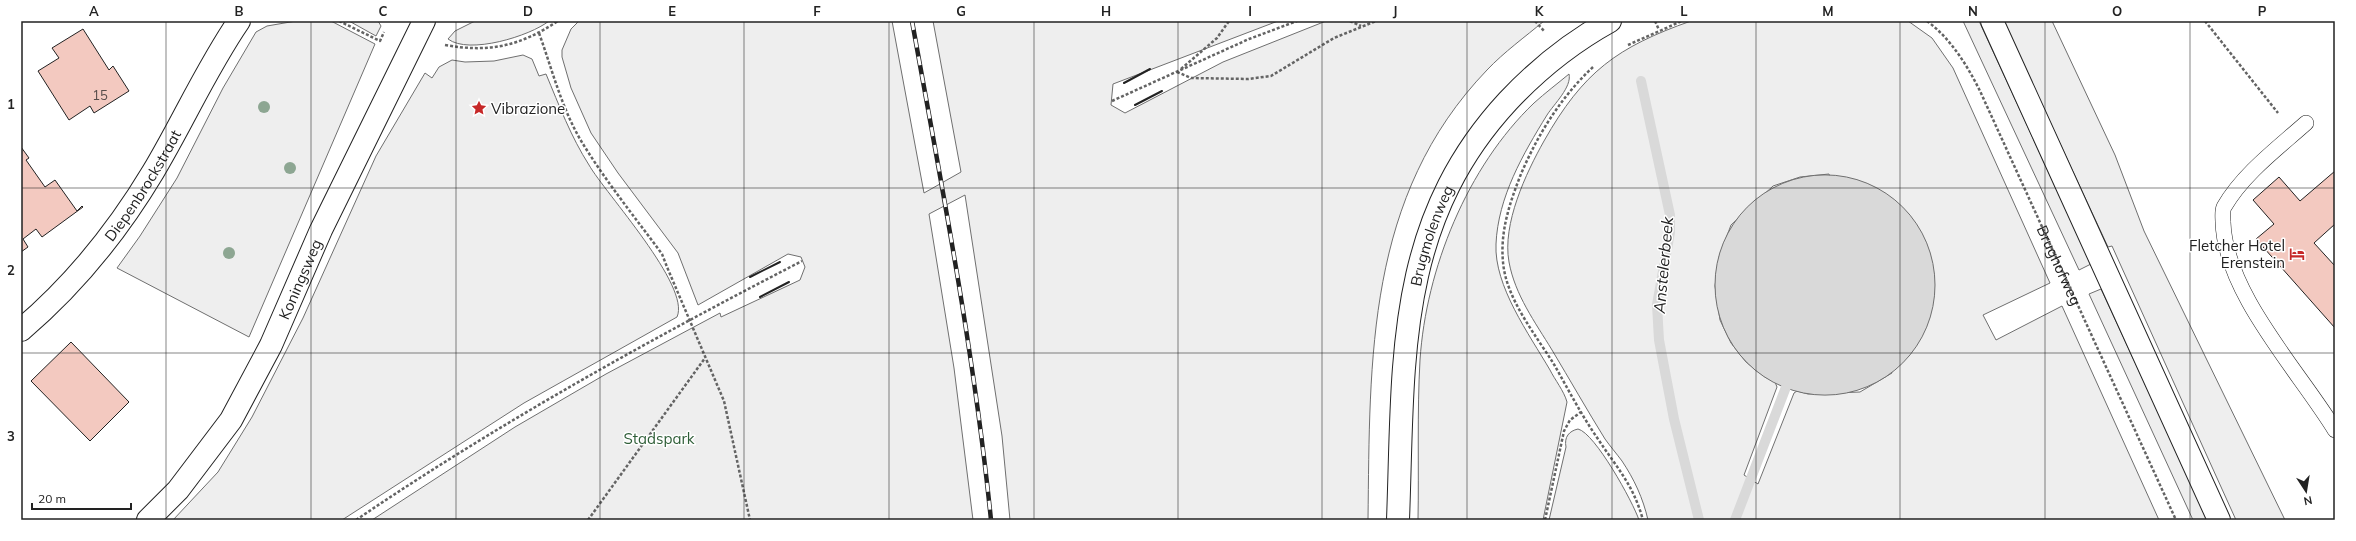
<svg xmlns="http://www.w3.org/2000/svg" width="2356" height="541" viewBox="0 0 2356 541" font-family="Mulish,sans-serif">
	<rect width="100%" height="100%" fill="#fff"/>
	<path fill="#eee" stroke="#6f6f6f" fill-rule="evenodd" d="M296,21H331L375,44L249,337L117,268L140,236L177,178L223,88L256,32L267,26Z
		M349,21H378L381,26L376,36Z
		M475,21H549C530,36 469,55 448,39L455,31Z
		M579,21H892L924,193L961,172L933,21H1278L1113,84L1111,105L1125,113L1223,62L1326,21H1544C1525,37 1504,52 1487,70C1366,196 1370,358 1368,520H1010L1002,436L965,195L929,214L954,368L973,520H372L515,427L606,374L720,313L721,317L800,280L805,267L801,257L788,254L698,305L678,253L618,173L591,133L571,88L562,57V50L571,29Z
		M1691,21H1908L1932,38L1953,68L2050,283L1983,315L1996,340L2062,306L2159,520H1648C1643,498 1634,479 1622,461C1616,453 1610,446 1605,439C1587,410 1570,380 1552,350C1535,322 1515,295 1509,262C1502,224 1526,173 1544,141C1583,72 1617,47 1691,21ZM1829,174L1892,373L1860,392L1808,394L1797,391L1794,393L1758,484L1744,475L1777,387L1775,382L1765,377L1746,362L1731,343L1720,320L1715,286L1719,257L1731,225L1773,186L1800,177Z
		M1963,21H1979L2091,264L2079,270Z
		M2003,21H2052L2115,155L2144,231L2285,520H2236L2112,246L2108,247Z
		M523,55L532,59L539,76L546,74C559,105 571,137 589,165C605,193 691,286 677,317L524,403L342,520H173L218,472L252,417L303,318L376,156L425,73L432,78L439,67L452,60L465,62L494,61Z
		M1569,74C1572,87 1554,104 1547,115C1523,154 1498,197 1496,244C1494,286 1529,334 1550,370C1555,380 1564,391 1567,402L1543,520H1418C1419,467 1417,413 1420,360C1426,269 1467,167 1534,103C1545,93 1557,84 1569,74Z
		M2101,289L2208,520H2193L2089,294Z
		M1578,429C1595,433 1633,502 1639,520H1549L1566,447C1564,437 1569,431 1578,429Z"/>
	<path fill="#d9d9d9" stroke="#6f6f6f" d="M1715 285a110 110 0 1 1 220 0a110 110 0 1 1-220 0Z"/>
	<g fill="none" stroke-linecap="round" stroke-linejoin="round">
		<path stroke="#d9d9d9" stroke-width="10" d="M1641,81L1670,215V232L1657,305L1659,340L1674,419L1699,520
			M1735,520L1786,387"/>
	</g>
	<path fill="#f3c9c0" stroke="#222" d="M83,29L109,70L113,66L129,91L94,113L90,106L69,120L38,71L59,58L52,48Z
		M21,147L29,158L26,160L45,187L55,180L77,211L82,206L83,207L42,237L36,229L23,239L28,247L21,252Z
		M2335,171V224L2314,243L2335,266V328L2256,239L2274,224L2253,200L2279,177L2300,201Z
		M71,342L129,402L90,441L31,381Z"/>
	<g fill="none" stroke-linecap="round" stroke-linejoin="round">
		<g stroke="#222" stroke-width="16">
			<path id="lane" d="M2306,123C2278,148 2243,174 2224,207C2222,211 2223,218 2223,222C2225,293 2299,371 2335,430"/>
		</g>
		<g stroke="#222" stroke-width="24">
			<g id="street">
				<path d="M1992,21L2219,520"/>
				<path id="s2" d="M21,330C74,285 117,232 153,172C183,122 206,69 239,21"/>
			</g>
		</g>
		<g stroke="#222" stroke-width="24">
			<g id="secondary">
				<path id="s3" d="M148,520L178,490L231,420L271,345L321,230L424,21"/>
				<path id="s4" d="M1398,520C1404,364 1394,224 1508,101C1538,69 1572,42 1610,21"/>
			</g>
		</g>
		<g stroke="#646464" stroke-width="2.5" stroke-dasharray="3 2" stroke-linecap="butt">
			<path d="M339,21L380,41L384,32"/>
			<path d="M1350,21L1361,26"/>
			<path d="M1535,21L1544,31"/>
			<path d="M1655,21L1659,30"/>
			<path id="s1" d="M1927,21C1951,39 1967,65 1980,91L2176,520"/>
			<path d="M2205,21L2278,113"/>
			<path d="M539,33C552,69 561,106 580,139C604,179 634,216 662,254L667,267L724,401L750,520"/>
			<path d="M445,45C490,53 520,46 558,21"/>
			<path d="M1628,45L1682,21"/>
			<path d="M1593,67C1561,97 1538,134 1521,174C1510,202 1500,231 1503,262C1506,299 1536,335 1555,366C1569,391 1582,416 1598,439C1617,468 1633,484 1643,520"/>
			<path d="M1181,69L1217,38L1229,21"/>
			<path d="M1177,72L1191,78L1248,79L1271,76L1334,38L1376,21"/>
			<path d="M1112,101L1249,39L1297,21"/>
			<path d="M356,520C499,423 649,340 802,261"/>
			<path d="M588,520L705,358"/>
			<path d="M1545,520L1564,431L1570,420L1581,412"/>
		</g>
		<use href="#lane" stroke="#fff" stroke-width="15"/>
		<use href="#street" stroke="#fff" stroke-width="22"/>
		<use href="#secondary" stroke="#fff" stroke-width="22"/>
		<g stroke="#222" stroke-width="4.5">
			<path id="rail" d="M912,21C942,187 974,352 991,520"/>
		</g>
		<use href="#rail" stroke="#fff" stroke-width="3" stroke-dasharray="9" stroke-linecap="butt"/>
		<path stroke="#222" stroke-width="2" d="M1124,83L1150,69
			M1135,105L1162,91
			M750,277L780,262
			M760,297L789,282"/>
	</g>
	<g fill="#8da692">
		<circle cx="264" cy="107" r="6"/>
		<circle cx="290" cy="168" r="6"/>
		<circle cx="229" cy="253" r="6"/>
	</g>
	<path fill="none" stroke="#222" stroke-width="1" stroke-opacity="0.55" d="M166,21V520M311,21V520M456,21V520M600,21V520M744,21V520M889,21V520M1034,21V520M1178,21V520M1322,21V520M1467,21V520M1612,21V520M1756,21V520M1900,21V520M2045,21V520M2190,21V520M21,188H2335M21,353H2335"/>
	<defs>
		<g id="sight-bare" transform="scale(1.2)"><path d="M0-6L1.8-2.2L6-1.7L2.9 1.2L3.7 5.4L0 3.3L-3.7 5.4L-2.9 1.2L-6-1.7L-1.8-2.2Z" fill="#c62828" stroke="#fff" stroke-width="2.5" paint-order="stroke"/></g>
		<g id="hotel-bare" transform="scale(1.2)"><path d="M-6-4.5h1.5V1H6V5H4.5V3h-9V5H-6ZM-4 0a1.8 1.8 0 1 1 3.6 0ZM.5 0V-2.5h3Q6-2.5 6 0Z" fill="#c62828" stroke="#fff" stroke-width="2.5" paint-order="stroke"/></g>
	</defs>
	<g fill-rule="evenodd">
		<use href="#sight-bare" x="479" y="108"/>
		<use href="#hotel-bare" x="2297" y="254"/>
	</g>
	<g text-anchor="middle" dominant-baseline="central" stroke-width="3" stroke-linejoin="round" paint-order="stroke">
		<g font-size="13" fill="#564c4a">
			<text x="100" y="95">15</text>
		</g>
		<g font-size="15" fill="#222" stroke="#fff" text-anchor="start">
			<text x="491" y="108">Vibrazione</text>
			<text x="2285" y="245" text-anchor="end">Fletcher Hotel<tspan x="2285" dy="17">Erenstein</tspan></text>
		</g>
		<g font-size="15" fill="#222" stroke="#fff">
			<text stroke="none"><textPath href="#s2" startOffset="190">Diepenbrockstraat</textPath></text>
			<text stroke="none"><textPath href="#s4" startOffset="288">Brugmolenweg</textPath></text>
			<text stroke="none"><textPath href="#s1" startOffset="280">Brughofweg</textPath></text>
			<text stroke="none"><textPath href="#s3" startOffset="287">Koningsweg</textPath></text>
		</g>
		<g font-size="15" fill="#2f5e38" stroke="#fff">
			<text x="659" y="438">Stadspark</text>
		</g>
		<g font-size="16" font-style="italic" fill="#222" stroke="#fff">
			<text transform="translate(1663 265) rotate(-85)">Anstelerbeek</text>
		</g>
	</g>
	<rect width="2356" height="541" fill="none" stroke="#ffffff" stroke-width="44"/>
	<g transform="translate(2306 491) rotate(168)" stroke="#ffffff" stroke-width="3" paint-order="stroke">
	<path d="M0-3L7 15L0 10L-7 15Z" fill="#222222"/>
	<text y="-6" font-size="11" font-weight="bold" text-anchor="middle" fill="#222222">N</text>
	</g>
	<path d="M32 503v6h99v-6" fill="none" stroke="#222222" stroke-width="2"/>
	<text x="38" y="503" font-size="12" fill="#222222" stroke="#ffffff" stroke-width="3" paint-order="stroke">20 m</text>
	<rect x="22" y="22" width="2312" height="497" fill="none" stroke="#222" stroke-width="1.5"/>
	<g font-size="13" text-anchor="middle" font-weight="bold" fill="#222">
		<text x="94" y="16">A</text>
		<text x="239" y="16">B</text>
		<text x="383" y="16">C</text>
		<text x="528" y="16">D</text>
		<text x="672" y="16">E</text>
		<text x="817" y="16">F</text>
		<text x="961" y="16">G</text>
		<text x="1106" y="16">H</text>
		<text x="1250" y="16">I</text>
		<text x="1395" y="16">J</text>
		<text x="1539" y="16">K</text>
		<text x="1684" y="16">L</text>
		<text x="1828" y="16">M</text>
		<text x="1973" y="16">N</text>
		<text x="2117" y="16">O</text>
		<text x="2262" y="16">P</text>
		<text x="11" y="109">1</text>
		<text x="11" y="275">2</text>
		<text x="11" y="441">3</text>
	</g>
</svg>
